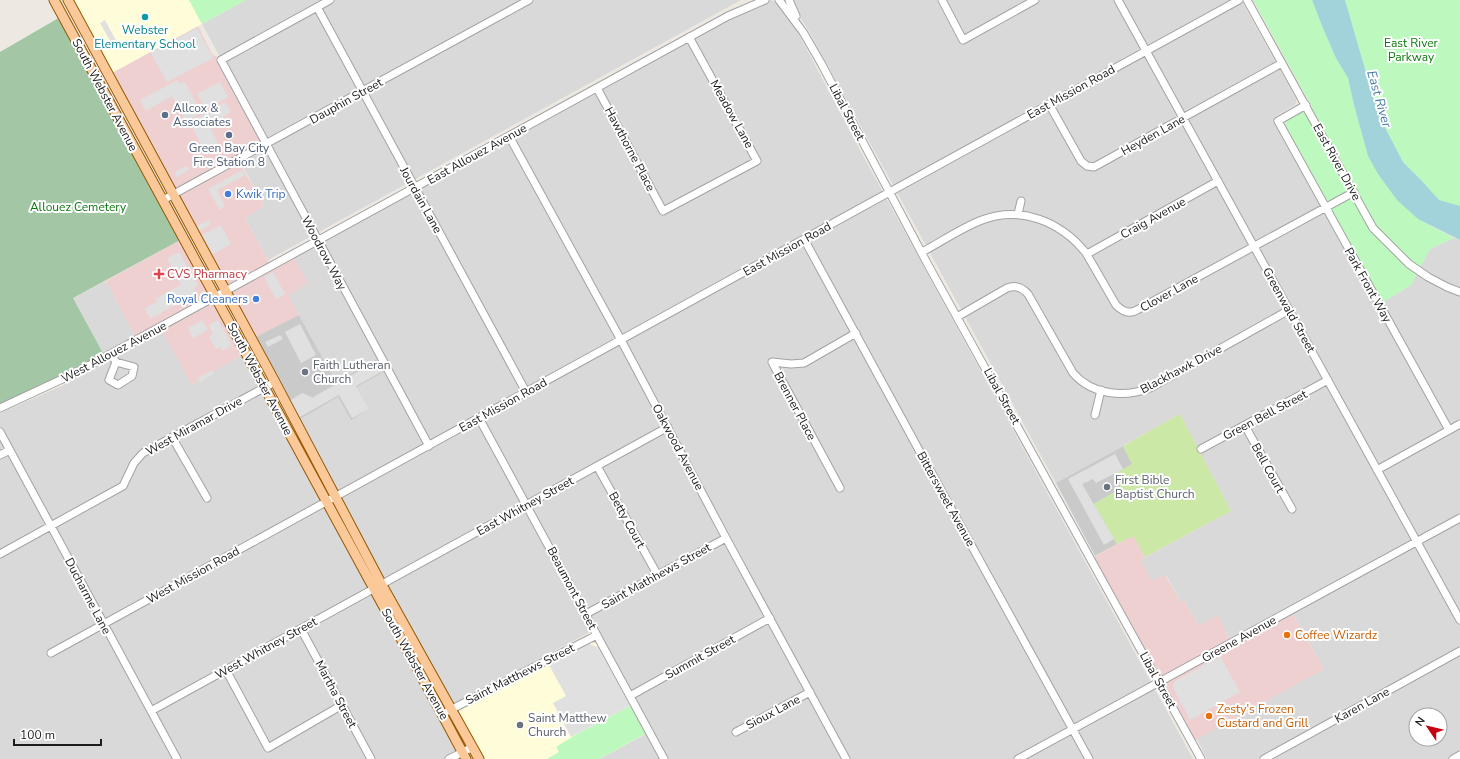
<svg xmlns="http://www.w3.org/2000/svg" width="1460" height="759" viewBox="0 0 1460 759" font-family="'Nunito Sans',sans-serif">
	<rect width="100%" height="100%" fill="#ede9e2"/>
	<path fill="#dad9d9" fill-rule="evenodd" d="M246,0H741L268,260L245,218L264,206L240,161L268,145L202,24Z
		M766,0H772L779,5L794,25L856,143L1193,759H599L653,730L597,628L464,699L454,703L449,698L299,420L338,397L351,419L369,409L357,387L390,369L383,356L336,382L288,295L294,257L379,212L736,15Z
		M792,0H1241L1296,99V104L1276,116L1274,122L1275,125L1376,306L1411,285L1430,249L1454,238L1460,240V759H1207L1197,739L1324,669L1289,607L1230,640L1218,616L1199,626L1184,601L1181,602L1166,575L1152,581L1140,560L1231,511L1180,414L1056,483L807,28L795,10ZM1416,715H1440V739H1416Z
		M106,281L136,338L104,356L73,298Z
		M162,331L192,384L243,354L463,759H0V413L64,385Z"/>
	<path fill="#efd0d1" d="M198,26L212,54L221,60L266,145L238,160L264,206L245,218L271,266L294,257L308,283L288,295L299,315L252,340L108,75Z
		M184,238L243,354L192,385L160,328L137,340L106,281Z
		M1133,535L1145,557L1140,560L1152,581L1165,575L1181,602L1184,601L1199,626L1218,615L1231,643L1291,611L1324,669L1192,742L1091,559Z"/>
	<path fill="#fffcd9" d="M71,0H189L202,24L110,74Z
		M592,643L598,644L647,733L599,759H482L459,716V711L584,644Z"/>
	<path fill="#cacaca" d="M299,315L336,382L377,359L384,372L357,387L369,409L351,420L338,397L299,420L254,338Z
		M1123,446L1133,464L1114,474L1122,488L1094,504L1117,544L1095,556L1056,483Z"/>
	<path fill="#cce8a7" d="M1180,414L1231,511L1145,557L1133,536L1117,544L1094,504L1121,488L1114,474L1132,464L1123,446Z"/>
	<path fill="#a3c6a5" d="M62,16L184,238L73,298L105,357L0,408V52Z"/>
	<path fill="#bdf9be" d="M189,0H246L202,24Z
		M1253,0H1312L1322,26L1336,58L1348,78L1354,105L1368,156L1418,219L1454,238L1430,249L1411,285L1383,302L1285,125L1286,121L1312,107Z
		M1345,0H1460V206L1439,201L1422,181L1403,162L1378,114Z
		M630,706L647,733L599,759H547L559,752L556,747L577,734Z"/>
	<path fill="#e0e0e0" d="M105,20L120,48L116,51L100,23Z
		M197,28L213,58L167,82L151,53Z
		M178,80L180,84L185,82L201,113L186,121L172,96L146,111L140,100Z
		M220,82L228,97L206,109L197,94Z
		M225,102L231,112L209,126L220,147L206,155L190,122Z
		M186,166L190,169L177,177L175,172Z
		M242,170L245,175L217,190L225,206L220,210L208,189Z
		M209,220L211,224L199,231L197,226Z
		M221,225L231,244L213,254L202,235Z
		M179,252L198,285L194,288L197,293L150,319L145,308L157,302L155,299L181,285L167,258Z
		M273,272L285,294L276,299L264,277Z
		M202,320L208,330L193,338L188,328Z
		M218,320L232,345L222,351L220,347L216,349L209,337L213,334L209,325Z
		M300,324L316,355L301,363L285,332Z
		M280,335L283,339L268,347L265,342Z
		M377,361L383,371L356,386L369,409L352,418L339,395L298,418L289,401L302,393L314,398L315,396Z
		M212,370L214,373L200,382L198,378Z
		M1115,454L1123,469L1096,483L1093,479L1082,484L1114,539L1104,545L1068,479Z
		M589,644L598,647L630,706L571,737L553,703L566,696L549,665L584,646Z
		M1220,656L1240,692L1190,720L1173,687L1174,682Z"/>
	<path fill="#a2d3db" d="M1312,0H1345L1378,114L1403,162L1422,181L1439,200L1460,206V240L1418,219L1397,200L1378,174L1368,156L1354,105L1348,78L1336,58L1322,26Z"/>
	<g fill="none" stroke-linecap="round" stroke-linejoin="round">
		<g stroke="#a3a3a3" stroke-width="9">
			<path id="minor" d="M330,0L221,60L429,446
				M779,0L803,32L821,63L927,263L1201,759
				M789,0L796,16
				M942,0L963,40L1035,0
				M1118,0L1460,620
				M1247,0L1373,228L1409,264L1428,277L1447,287L1460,292
				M317,7L526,392
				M597,88L663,211L757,161L689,37
				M1049,104L1081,161L1087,166L1094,167L1282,63
				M1306,105L1278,121L1449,430
				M509,136L621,340L726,538L846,759
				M163,200L529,0
				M1018,214L1021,201
				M804,239C843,310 881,381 920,452C976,554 1033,656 1089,759
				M922,252C941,242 961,228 982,220C1021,205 1061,222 1086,253L1116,305C1122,311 1129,315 1137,310L1354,192
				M1087,254L1218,181
				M957,317L1007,288C1015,285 1022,287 1028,294L1073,373C1092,395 1124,398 1150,388L1289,310
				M111,354L116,362L134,367L132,376L118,385L109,380L116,362
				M0,408L71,375L105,357L728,16L765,0
				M1095,415L1101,390
				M479,418L664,759
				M1245,426L1292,509
				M0,432L177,759
				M172,437L207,498
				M1201,449L1328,380
				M0,455L10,450
				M597,466L657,574
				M1377,470L1460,424
				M840,488L772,362L791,364L804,363L856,333
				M0,554L123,486L134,463L143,453L275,382
				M586,614L726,538
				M301,629L371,759
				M51,653L1239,0
				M226,670L268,748L342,705
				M630,696L770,618
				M151,711L668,427
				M448,711L597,635
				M736,732L810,692
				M449,759L473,747
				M1018,759L1460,518
				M1264,759L1460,651
				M1453,759L1460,755"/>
		</g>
		<g stroke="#935801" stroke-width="11">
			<path id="major" d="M54,0L442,714L466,759
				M68,0L275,382L382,585L479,759"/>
		</g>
		<use href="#minor" stroke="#fff" stroke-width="7"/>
		<use href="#major" stroke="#fbc999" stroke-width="9"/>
	</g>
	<circle fill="#0f9aa8" stroke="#fff" stroke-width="1.5" cx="145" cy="17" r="4"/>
	<g fill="#5c6f8a" stroke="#fff" stroke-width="1.5">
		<circle cx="165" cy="115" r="4"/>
		<circle cx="229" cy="135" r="4"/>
	</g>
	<g fill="#3f7fe0" stroke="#fff" stroke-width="1.5">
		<circle cx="228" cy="194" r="4"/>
		<circle cx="256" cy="299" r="4"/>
	</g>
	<path fill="#e0444e" stroke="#fff" stroke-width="1.5" d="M157 268h4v4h4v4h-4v4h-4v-4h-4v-4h4z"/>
	<g fill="#6b7280" stroke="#fff" stroke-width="1.5">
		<circle cx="305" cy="372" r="4"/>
		<circle cx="1107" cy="487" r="4"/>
		<circle cx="520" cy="725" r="4"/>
	</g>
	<g fill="#e8710a" stroke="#fff" stroke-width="1.5">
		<circle cx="1287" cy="635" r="4"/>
		<circle cx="1209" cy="716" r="4"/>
	</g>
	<g text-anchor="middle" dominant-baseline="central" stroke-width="4" stroke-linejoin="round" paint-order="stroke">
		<g font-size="12" fill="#0d838f" stroke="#fff">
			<text x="145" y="30">Webster<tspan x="145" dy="14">Elementary School</tspan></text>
		</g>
		<g font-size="12" fill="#0c780d" stroke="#fff">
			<text x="1411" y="43">East River<tspan x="1411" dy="14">Parkway</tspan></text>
			<text x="78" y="207">Allouez Cemetery</text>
		</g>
		<g font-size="12" fill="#1c1c1c" stroke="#fff">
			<text transform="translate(1071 92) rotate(-29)">East Mission Road</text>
			<text transform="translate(105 95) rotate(62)">South Webster Avenue</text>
			<text transform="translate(346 101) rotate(-29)">Dauphin Street</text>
			<text transform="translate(847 112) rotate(62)">Libal Street</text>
			<text transform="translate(732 114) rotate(61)">Meadow Lane</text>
			<text transform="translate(1153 135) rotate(-29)">Heyden Lane</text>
			<text transform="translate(630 149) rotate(62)">Hawthorne Place</text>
			<text transform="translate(477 154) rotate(-29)">East Allouez Avenue</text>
			<text transform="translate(1337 162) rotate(61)">East River Drive</text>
			<text transform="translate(421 200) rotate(61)">Jourdain Lane</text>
			<text transform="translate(1153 218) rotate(-29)">Craig Avenue</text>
			<text transform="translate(787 249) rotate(-29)">East Mission Road</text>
			<text transform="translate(324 253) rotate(62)">Woodrow Way</text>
			<text transform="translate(1368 285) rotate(61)">Park Front Way</text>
			<text transform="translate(1169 293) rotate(-29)">Clover Lane</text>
			<text transform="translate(1289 310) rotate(61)">Greenwald Street</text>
			<text transform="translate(114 352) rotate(-28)">West Allouez Avenue</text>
			<text transform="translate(1181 369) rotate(-28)">Blackhawk Drive</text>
			<text transform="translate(260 379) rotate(62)">South Webster Avenue</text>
			<text transform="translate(1002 396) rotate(61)">Libal Street</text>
			<text transform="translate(503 405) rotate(-29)">East Mission Road</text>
			<text transform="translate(795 406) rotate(62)">Brenner Place</text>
			<text transform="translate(1265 415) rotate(-28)">Green Bell Street</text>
			<text transform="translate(194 426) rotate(-29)">West Miramar Drive</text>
			<text transform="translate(678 447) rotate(62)">Oakwood Avenue</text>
			<text transform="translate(1268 468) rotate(61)">Bell Court</text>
			<text transform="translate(946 499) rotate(61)">Bittersweet Avenue</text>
			<text transform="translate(525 506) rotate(-29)">East Whitney Street</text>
			<text transform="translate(627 520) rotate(61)">Betty Court</text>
			<text transform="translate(193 575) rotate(-29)">West Mission Road</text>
			<text transform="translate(656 576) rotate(-29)">Saint Mathhews Street</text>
			<text transform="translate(572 588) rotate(62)">Beaumont Street</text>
			<text transform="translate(88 596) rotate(62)">Ducharme Lane</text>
			<text transform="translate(1239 639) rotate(-29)">Greene Avenue</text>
			<text transform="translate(266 648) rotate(-29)">West Whitney Street</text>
			<text transform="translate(700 657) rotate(-29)">Summit Street</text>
			<text transform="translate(415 664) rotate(61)">South Webster Avenue</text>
			<text transform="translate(520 674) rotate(-27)">Saint Matthews Street</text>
			<text transform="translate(1158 680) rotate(61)">Libal Street</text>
			<text transform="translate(336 694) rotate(62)">Martha Street</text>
			<text transform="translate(1362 705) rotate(-29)">Karen Lane</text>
			<text transform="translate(773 712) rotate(-28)">Sioux Lane</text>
		</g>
		<g font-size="12" fill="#4e5e75" stroke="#fff" text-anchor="start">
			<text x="173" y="108">Allcox &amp;<tspan x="173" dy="14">Associates</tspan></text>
			<text x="229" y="148" text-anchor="middle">Green Bay City<tspan x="229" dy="14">Fire Station 8</tspan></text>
		</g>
		<g font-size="12" fill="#366cbe" stroke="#fff" text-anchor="start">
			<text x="236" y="194">Kwik Trip</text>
			<text x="248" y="299" text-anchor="end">Royal Cleaners</text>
		</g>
		<g font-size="12" fill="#be3a42" stroke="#fff" text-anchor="start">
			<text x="167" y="274">CVS Pharmacy</text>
		</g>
		<g font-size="12" fill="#5b616d" stroke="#fff" text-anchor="start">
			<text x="313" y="365">Faith Lutheran<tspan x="313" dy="14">Church</tspan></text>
			<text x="1115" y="480">First Bible<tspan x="1115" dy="14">Baptist Church</tspan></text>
			<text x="528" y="718">Saint Matthew<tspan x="528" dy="14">Church</tspan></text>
		</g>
		<g font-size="12" fill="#c56008" stroke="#fff" text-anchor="start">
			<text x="1295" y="635">Coffee Wizardz</text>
			<text x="1217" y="709">Zesty's Frozen<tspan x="1217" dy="14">Custard and Grill</tspan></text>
		</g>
		<g font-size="13" font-style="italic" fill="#477ba2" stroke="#fff">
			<text transform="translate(1379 99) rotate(74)">East River</text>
		</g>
	</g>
	<g transform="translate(1428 727) rotate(305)"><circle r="19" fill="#ffffff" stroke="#a4a4a4"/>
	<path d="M0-3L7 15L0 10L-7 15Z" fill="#c70110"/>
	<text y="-6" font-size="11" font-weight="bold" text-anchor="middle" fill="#1c1c1c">N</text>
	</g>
	<path d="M14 739v6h87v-6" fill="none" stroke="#1c1c1c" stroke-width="2"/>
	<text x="20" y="739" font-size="12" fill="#1c1c1c" stroke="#ffffff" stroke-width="3" paint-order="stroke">100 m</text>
</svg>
